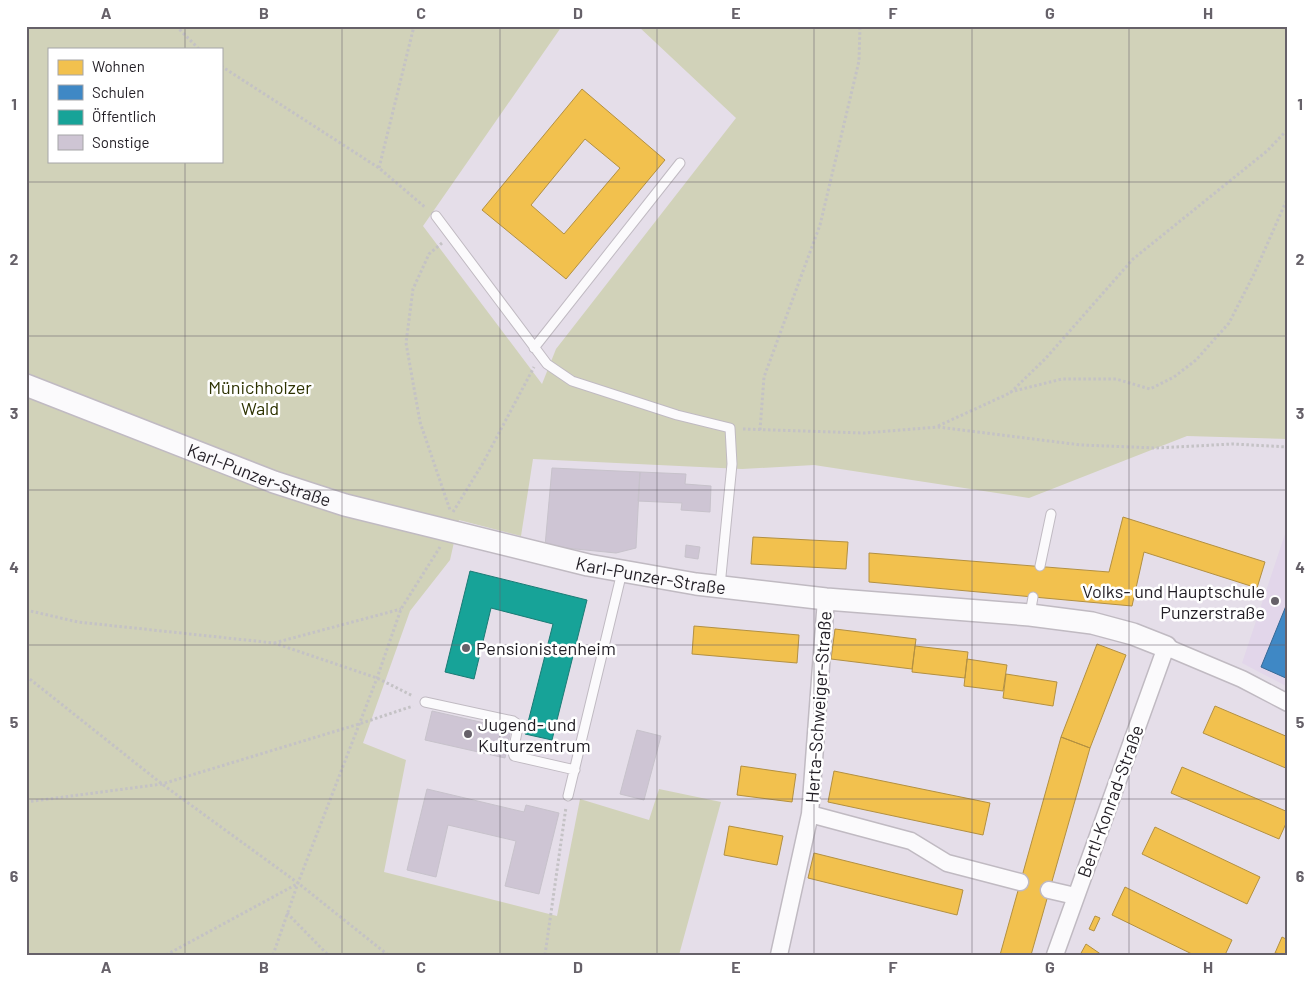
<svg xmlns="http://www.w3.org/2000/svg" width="1314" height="981" viewBox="0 0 1314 981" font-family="Barlow,sans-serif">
	<rect width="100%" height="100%" fill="#e5dee9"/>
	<path fill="#e2d6ea" d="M1288,525V687L1242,663Z"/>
	<path fill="#d1d2b9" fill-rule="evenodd" d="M26,26H562L423,226L542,384L556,349L736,118L638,26H1288V439L1187,436L1029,498L814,465L742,469L533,459L521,536L459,520L450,560L410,611L363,743L406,760L384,872L557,916L580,799L649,820L659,789L721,802L679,955H26ZM49,49H221V161H49Z"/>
	<path fill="#f2c14e" stroke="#b39041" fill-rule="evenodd" d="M582,89L665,160L566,279L482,210ZM585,139L620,168L564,234L531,205Z
		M1123,517L1265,562L1257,588L1144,552L1132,606L869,582V553L1109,572Z
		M753,537L848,542L846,569L751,564Z
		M694,626L799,635L797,663L692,654Z
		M835,629L916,639L912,669L831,659Z
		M1097,644L1126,655L1090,748L1061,737Z
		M915,646L968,652L965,678L912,672Z
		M967,659L1007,665L1003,691L964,686Z
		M1006,674L1057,682L1053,706L1003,698Z
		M1215,706L1288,737V769L1203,733Z
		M1061,737L1090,748L1031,955H1000Z
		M741,766L796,774L792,802L737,795Z
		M1182,767L1288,812V819L1279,839L1171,793Z
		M834,771L990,803L983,835L828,802Z
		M729,826L783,836L777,865L724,855Z
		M1155,827L1260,877L1247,904L1142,854Z
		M814,853L963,890L957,915L808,878Z
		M1125,887L1232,940L1225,955H1194L1112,915Z
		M1095,916L1100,918L1094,931L1089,929Z
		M1282,937L1288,940V955L1275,953Z
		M1086,944L1102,955H1080Z"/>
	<path fill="#3f88c5" stroke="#366895" d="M1288,601V679L1261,667Z"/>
	<path fill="#17a398" stroke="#1a7b75" d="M470,571L587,600L552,740L525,734L553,624L491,608L474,679L445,672Z"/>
	<path fill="#cec5d4" stroke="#c7c2cb" d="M552,468L640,472L636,548L616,553L545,546Z
		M640,472L686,474L685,484L711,486L710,512L681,510L682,503L638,501Z
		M686,545L700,547L698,559L685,557Z
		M432,711L511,729L505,758L425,740Z
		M637,730L661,736L644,800L620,794Z
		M427,789L524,812L526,805L559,813L539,894L505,886L516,841L448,825L436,877L407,870Z"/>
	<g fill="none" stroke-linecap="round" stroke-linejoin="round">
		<g stroke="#c0bac2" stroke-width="11">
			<path id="service" d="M436,216L547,364L572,381L677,415L730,428L732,464L720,586
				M534,348L680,163
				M1040,566L1051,514
				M1030,614L1033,597
				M425,702L513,721L516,723L518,727L513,752L514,756L575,770
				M568,796L622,572"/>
		</g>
		<g stroke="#c0bac2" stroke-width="19">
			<path id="minor" d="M810,814L911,841L947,863L1020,882
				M1049,890L1075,896
				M779,955L810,814L826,599
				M1055,955L1166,647L1242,679L1288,703"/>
		</g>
		<g stroke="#c0bac2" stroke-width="24">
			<g id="tertiary">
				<path id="s1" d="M26,385L274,482L345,505L588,565L696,584L826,599L1030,615L1092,623L1133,634L1166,647"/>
			</g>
		</g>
		<path stroke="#c4c2c5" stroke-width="3" stroke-dasharray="2.5 2.5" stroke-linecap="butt" d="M176,26L199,49
			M221,66L379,168L426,208
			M379,168L414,26
			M442,243L429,254L413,289L406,343L420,422L450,510
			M1010,392L1062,379H1116L1150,389L1174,377L1196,360L1229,323L1254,274L1288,197
			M938,426L1010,393L1046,358L1133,259L1267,151L1288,129
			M743,429L864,433L938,427L1081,445L1156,448L1233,444L1288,447
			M760,430L764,377L820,225L859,61L860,26
			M453,512L483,463L534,367
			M26,610L78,622L274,643L377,678L413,696
			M274,643L401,609
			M26,676L162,784L298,883L388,955
			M26,802L162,784L359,724L413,706
			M287,913L328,955
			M166,955L297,884
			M273,955L298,883L377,678L401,609L440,547
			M545,955L566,807"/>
		<use href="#service" stroke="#fbfafc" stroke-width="9"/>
		<use href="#minor" stroke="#fbfafc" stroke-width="16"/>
		<use href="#tertiary" stroke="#fbfafc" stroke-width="21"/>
	</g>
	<path fill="none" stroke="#666169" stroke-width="1" stroke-opacity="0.55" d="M185,26V49M342,26V955M500,26V955M657,26V955M814,26V955M972,26V955M1129,26V955M185,161V955M26,182H1288M26,336H1288M26,490H1288M26,645H1288M26,799H1288"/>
	<g fill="#666169" stroke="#fff" stroke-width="2">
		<circle cx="1275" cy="601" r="5"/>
		<circle cx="466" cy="648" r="5"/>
		<circle cx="468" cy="734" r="5"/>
	</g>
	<g text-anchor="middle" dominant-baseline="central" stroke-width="5" stroke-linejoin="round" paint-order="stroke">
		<g font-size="18" fill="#2d3201" stroke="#fff">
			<text x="260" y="387">Münichholzer<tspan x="260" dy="21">Wald</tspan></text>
		</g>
		<g font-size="18" fill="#211d24" stroke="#fff">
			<text stroke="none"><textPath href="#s1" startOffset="250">Karl-Punzer-Straße</textPath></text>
			<text stroke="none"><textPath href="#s1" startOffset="655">Karl-Punzer-Straße</textPath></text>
			<text transform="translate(818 707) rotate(-86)">Herta-Schweiger-Straße</text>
			<text transform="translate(1110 801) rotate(-70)">Bertl-Konrad-Straße</text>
		</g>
		<g font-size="18" fill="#211d24" stroke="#fff" text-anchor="start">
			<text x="1265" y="591" text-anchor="end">Volks- und Hauptschule<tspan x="1265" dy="21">Punzerstraße</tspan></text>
			<text x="476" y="648">Pensionistenheim</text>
			<text x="478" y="724">Jugend- und<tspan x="478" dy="21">Kulturzentrum</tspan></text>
		</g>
	</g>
	<rect width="1314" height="981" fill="none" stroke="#ffffff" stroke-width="55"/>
	<rect x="48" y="48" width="175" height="115" fill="#ffffff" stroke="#a6a5a7"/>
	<rect x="58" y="60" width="25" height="15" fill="#f2c14e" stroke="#a6a5a7"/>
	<text x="92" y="72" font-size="15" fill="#211d24">Wohnen</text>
	<rect x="58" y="85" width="25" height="15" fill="#3f88c5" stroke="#a6a5a7"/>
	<text x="92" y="98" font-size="15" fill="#211d24">Schulen</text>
	<rect x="58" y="110" width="25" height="15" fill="#17a398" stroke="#a6a5a7"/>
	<text x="92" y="122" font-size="15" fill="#211d24">Öffentlich</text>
	<rect x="58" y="135" width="25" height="15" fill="#cec5d4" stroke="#a6a5a7"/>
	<text x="92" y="148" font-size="15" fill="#211d24">Sonstige</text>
	<rect x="28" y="28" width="1258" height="926" fill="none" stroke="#666169" stroke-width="2"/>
	<g font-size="16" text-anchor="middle" font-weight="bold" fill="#666169">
		<text x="106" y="19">A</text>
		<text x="264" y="19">B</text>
		<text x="421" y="19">C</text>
		<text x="578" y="19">D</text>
		<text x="736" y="19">E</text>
		<text x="893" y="19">F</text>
		<text x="1050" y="19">G</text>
		<text x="1208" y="19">H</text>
		<text x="14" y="110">1</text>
		<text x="1300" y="110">1</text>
		<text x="14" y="265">2</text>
		<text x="1300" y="265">2</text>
		<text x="14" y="419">3</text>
		<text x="1300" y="419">3</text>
		<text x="14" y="573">4</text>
		<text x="1300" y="573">4</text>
		<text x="14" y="728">5</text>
		<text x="1300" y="728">5</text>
		<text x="14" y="882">6</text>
		<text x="1300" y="882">6</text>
		<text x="106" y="973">A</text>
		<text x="264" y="973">B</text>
		<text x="421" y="973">C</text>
		<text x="578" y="973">D</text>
		<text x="736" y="973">E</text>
		<text x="893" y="973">F</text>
		<text x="1050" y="973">G</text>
		<text x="1208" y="973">H</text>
	</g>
</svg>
